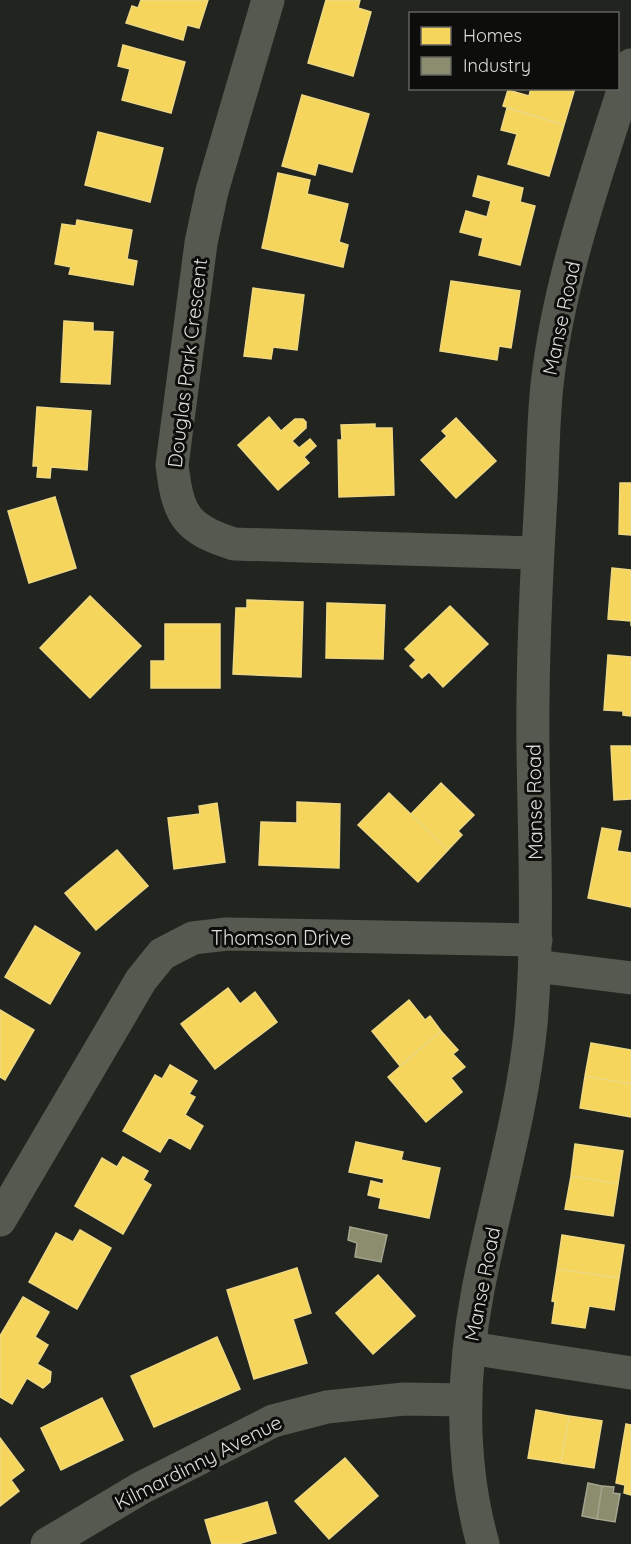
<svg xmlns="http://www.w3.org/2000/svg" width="631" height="1544" viewBox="0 0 631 1544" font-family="Quicksand,sans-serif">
	<rect width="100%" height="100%" fill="#222420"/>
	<path fill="#f6d55c" stroke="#eed882" stroke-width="1.5" d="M141,0H208L199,28L187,25L183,40L126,23L132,6L138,8Z
		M326,0H360L358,8L371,12L353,76L308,63Z
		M123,45L185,62L171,113L122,100L130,69L118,66Z
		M531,88H575L564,125L503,106L508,90L529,96Z
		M302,95L369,114L352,172L318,163L315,175L282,166Z
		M507,108L564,125L549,176L508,164L517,134L501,130Z
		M98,132L163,148L150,202L85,185Z
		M278,173L310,180L307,194L348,204L339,242L348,245L343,267L262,248Z
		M478,176L523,188L520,202L535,206L520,265L479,255L483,238L460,232L466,211L487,217L491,201L473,196Z
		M77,220L132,230L127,259L137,261L133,285L69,274L71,267L55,264L62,224L76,226Z
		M451,281L520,291L511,348L499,346L497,360L440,351Z
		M253,288L304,295L297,350L273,347L271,359L244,356Z
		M64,321L93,323V331L113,332L110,384L61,382Z
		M37,407L91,411L87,470L51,467L50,478L37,477L38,466H33Z
		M269,417L281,431L295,419H303L306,422V428L292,441L299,448L310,439L316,446L304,457L309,463L278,490L238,445Z
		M456,418L496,461L456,498L421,460L447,436L442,431Z
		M375,424V428H392L394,495L339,497L338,440H342L341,425Z
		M620,483H631V535L619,534Z
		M55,497L76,568L29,583L8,511Z
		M612,568L631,570V626V621L608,619Z
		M90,596L141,646L90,698L40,648Z
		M247,600L303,602L301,677L233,674L236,608H247Z
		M327,603L385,605L383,659L326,658Z
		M450,606L488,644L443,687L429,672L422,678L410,666L416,660L405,649Z
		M165,624H220V688H151V661H165Z
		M608,655L631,657V716L623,715V711L604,710Z
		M611,746H631V799L614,800Z
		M441,783L474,815L458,831L462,835L448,850L411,814Z
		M389,793L448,850L418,882L358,825Z
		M297,802L340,804L339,868L259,865L261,822L297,823Z
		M217,803L225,862L174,869L168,818L200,814L199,806Z
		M602,828L621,831L617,851L631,853V907L588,898Z
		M117,850L148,886L96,930L65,893Z
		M35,926L80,953L50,1004L5,977Z
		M228,988L240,1004L255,992L277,1022L215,1069L181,1024Z
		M409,1000L425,1020L430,1016L441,1031L400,1066L372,1031Z
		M0,1010L34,1030L5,1080L0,1077Z
		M441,1031L458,1050L453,1054L465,1067L451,1078L462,1092L426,1122L388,1077Z
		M591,1043L631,1050V1084L585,1076Z
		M170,1065L197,1081L189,1094L195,1097L185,1115L203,1126L190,1149L169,1137L160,1152L123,1131L155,1075L162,1079Z
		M585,1076L631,1084V1117L580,1108Z
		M356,1142L403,1152L401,1160L440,1168L429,1218L379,1208L381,1198L368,1195L371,1181L383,1184L384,1179L349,1172Z
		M575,1144L623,1151L618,1184L571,1176Z
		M123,1157L148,1171L143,1180L151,1185L123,1234L75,1206L102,1158L117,1167Z
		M571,1176L618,1184L613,1216L565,1209Z
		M80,1230L111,1248L77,1309L29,1282L56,1233L73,1242Z
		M562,1235L624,1245L619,1278L557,1269Z
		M297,1268L311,1313L293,1319L307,1363L254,1379L227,1290Z
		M557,1269L619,1278L614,1310L589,1306L585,1328L552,1323L555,1302L552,1301Z
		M378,1275L415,1316L373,1354L336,1313Z
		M23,1297L49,1312L35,1337L48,1345L37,1364L51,1372L50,1382L43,1388L27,1378L12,1404L0,1397V1336Z
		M217,1337L240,1389L154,1427L131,1376Z
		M102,1398L123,1440L61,1470L41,1428Z
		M536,1410L569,1416L561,1463L528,1458Z
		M569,1416L602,1421L594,1468L561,1463Z
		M626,1424L631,1425V1495L624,1493L625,1485L616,1483Z
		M0,1438L24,1470L11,1480L19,1491L0,1506Z
		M345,1458L378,1496L329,1539L295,1501Z
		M267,1502L276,1533L238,1544H212L205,1520Z"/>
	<path fill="#8c8c6e" stroke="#a4a58e" stroke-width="1.5" d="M350,1227L387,1235L381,1262L355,1257L357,1243L348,1240Z
		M588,1483L602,1486L597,1519L582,1516Z
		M602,1486L614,1487L613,1493L620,1494L615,1522L597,1519Z"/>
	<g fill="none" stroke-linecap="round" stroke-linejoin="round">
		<path stroke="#56594f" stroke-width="33" d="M268,0L212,191L201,243L172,465C178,514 185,529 234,544L537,553
			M535,966L631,978
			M0,1220L141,980L162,954L193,938L227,934L536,940
			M470,1348L631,1373"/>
		<path stroke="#56594f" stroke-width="33" d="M47,1544L141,1488L273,1421L327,1407L404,1399L465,1400
			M483,1544C460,1462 462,1373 478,1290C495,1201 522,1116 531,1024C539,932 534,839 533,746C532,663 536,580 541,497C543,460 543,422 547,385C559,275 599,169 631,65"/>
	</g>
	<g text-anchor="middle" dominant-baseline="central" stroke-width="6" stroke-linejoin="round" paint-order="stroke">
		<g font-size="20" fill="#dddeda" stroke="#0d0e0b">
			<text transform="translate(561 318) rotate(-78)">Manse Road</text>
			<text transform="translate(187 363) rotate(-83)">Douglas Park Crescent</text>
			<text transform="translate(534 802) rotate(-91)">Manse Road</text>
			<text x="281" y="937">Thomson Drive</text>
			<text transform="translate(482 1284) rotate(-79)">Manse Road</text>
			<text transform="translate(198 1462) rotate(-27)">Kilmardinny Avenue</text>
		</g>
	</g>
	<rect x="409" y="12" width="210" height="78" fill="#0d0e0b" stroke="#60615e" stroke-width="1.5"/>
	<rect x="421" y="27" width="30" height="18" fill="#f6d55c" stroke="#60615e" stroke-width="1.5"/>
	<text x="463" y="42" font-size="18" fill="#dddeda">Homes</text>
	<rect x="421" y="57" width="30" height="18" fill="#8c8c6e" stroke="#60615e" stroke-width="1.5"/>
	<text x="463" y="72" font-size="18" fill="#dddeda">Industry</text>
</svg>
